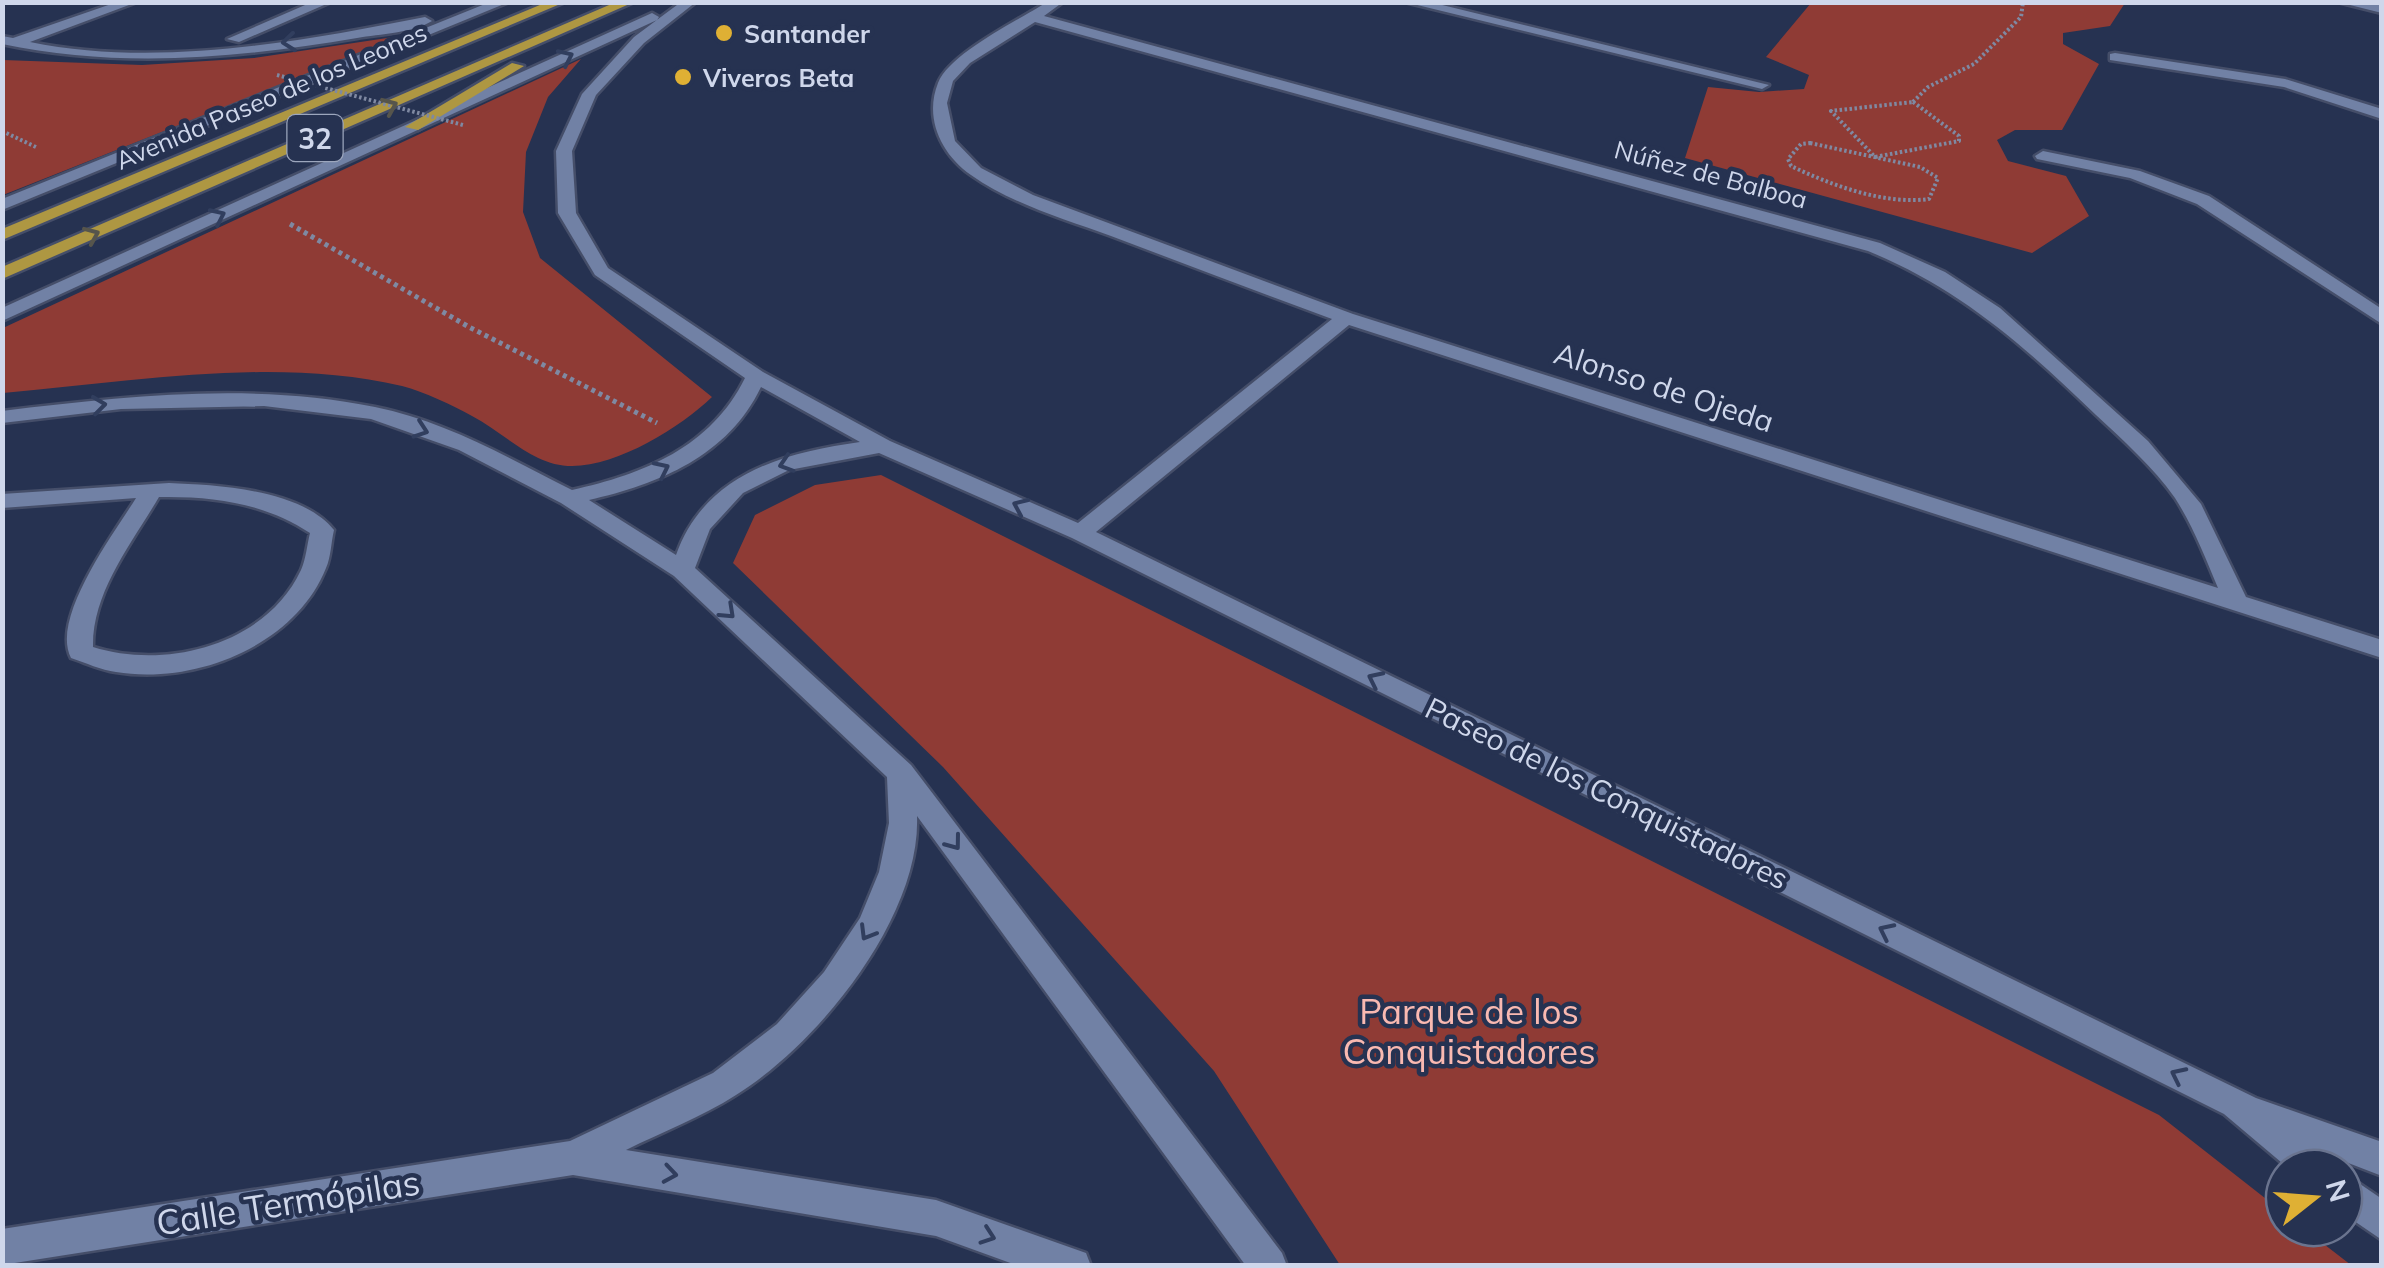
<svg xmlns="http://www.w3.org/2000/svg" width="2384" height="1268" viewBox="0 0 2384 1268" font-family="Mulish,sans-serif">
	<rect width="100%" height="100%" fill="#263251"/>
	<path fill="#8f3b35" d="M1811,3H2125L2110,26L2063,33V44L2099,64L2062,130H2015L1997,140L2008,161L2066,176L2089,216L2032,253L1685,158L1708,87L1759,92L1804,89L1809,75L1766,57Z
		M407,35L3,195V60L142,65L254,58Z
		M581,59L548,97L526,152L523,212L540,258L712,397C681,427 618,466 572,466C533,466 505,433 472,416C452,405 425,392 402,386C274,356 133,382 3,393V328Z
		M881,475L2159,1115L2284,1213V1228H2303L2351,1265H1340L1214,1071L943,767L733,563L755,515L815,485Z"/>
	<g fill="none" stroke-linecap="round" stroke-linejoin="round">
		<g stroke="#454e69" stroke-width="5">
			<path id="minor" d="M117,2H137L30,42C157,68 299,42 425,17L432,21C413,33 380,34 357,38C240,58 120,69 2,44V36L13,38Z
				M312,2H331L239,42L227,39Z
				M490,2H509L2,210V199Z
				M681,2H696L644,43L596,95L572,151L576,213L608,268L763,372L890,441L1078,523L1332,319C1259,292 1185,264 1111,236C1064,219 1012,204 971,175C941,154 924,118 938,83C950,53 1019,20 1047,2H1063L1044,16L1880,243L1945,272L2000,308L2148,441L2201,504L2246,597L2382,640V658L1349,325L1096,532L2256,1098L2382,1142V1176L2325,1154L2333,1168H2288L2224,1114L1072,538L879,453L789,470L743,493L710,529L695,568L911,765L1282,1253L1287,1266H1246L917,816C921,917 818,1044 736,1095C702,1117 662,1132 626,1150L936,1200L1086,1253L1091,1266H1019L936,1236L573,1175L2,1265V1229L570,1141L713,1073L777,1024L824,972L860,918L879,872L889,823L887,777L674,576L561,503L459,450L371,419L264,406L121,409L2,423V411C125,396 253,382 375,407C445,421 509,458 572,490C644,474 711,447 745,378L595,275L558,213L556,151L582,94L634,37ZM1035,22L1868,251C1959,288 2026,347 2096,415C2124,441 2153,467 2175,498C2193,526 2205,557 2218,588L1353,314L1033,195L981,168L955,141L947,103L953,81L970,63ZM761,387L860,442C782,453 705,474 676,555L589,500C659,484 728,456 761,387Z
				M1405,2H1430L1769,85L1762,89Z
				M2338,2L2382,5V13Z
				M652,13L659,17L657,20L2,321V308Z
				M2115,53L2285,79L2382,109V119L2284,87L2110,60V54Z
				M2043,151L2140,171L2209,196L2382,309V324L2197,204L2130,178L2037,159L2035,156Z
				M169,483C217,485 301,489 334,530C331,542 331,557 326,568C295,646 194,685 116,672C101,670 86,663 71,658C50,618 115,532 136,498L2,508V494ZM159,497C213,496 264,503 310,533C307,545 306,559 301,570C266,645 166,670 93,647C92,592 132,543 159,497Z
				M2344,1173L2382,1199V1240L2344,1214Z"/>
		</g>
		<g stroke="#454e69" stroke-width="5">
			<path id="major" d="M547,2H565L2,240V229Z
				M616,2H634L2,279V267Z
				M512,63L524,66L418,130L405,127Z"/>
		</g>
		<path stroke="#7f89a2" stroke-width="4" stroke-dasharray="2.5 2.5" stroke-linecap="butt" d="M1913,102L1959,136V141L1875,157L1831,111Z
			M1913,102L1928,87L1974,64L2021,17L2023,2
			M2,131L38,148
			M1810,143L1920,167L1938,178L1929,199C1884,205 1831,185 1791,166L1788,159L1801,144Z"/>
		<path stroke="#7f89a2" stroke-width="5" stroke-dasharray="4 4" stroke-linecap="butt" d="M290,224L469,327L657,423"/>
		<use href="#minor" fill="#7181a5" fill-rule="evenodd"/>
		<use href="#major" fill="#ae9742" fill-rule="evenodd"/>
		<path stroke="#7f89a2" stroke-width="4" stroke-dasharray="2.5 2.5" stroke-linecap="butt" d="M277,75L463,125"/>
	</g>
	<defs><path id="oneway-chevron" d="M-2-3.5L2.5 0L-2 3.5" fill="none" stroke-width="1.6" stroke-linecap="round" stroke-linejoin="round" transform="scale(2.5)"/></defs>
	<g stroke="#313e5e">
		<use href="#oneway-chevron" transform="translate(289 42) rotate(174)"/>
		<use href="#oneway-chevron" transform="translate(566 57) rotate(-25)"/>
		<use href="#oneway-chevron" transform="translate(218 216) rotate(-25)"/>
		<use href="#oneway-chevron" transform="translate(99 405) rotate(-7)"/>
		<use href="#oneway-chevron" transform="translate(421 430) rotate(19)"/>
		<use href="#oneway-chevron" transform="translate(786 464) rotate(162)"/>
		<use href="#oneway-chevron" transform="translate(662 469) rotate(-26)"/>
		<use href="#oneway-chevron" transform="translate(1020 506) rotate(-156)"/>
		<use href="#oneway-chevron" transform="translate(728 612) rotate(43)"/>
		<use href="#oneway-chevron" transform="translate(1375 679) rotate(-154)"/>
		<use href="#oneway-chevron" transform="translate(954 843) rotate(53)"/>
		<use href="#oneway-chevron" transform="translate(1886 931) rotate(-154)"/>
		<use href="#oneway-chevron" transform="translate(867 933) rotate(121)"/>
		<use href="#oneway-chevron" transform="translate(2178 1075) rotate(-154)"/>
		<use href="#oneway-chevron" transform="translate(670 1174) rotate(9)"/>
		<use href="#oneway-chevron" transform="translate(988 1236) rotate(19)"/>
	</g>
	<g stroke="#56554c">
		<use href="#oneway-chevron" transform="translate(390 106) rotate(-23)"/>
		<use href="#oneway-chevron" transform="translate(92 235) rotate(-23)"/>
	</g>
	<g fill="#dfb034" stroke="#263251" stroke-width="4">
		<circle cx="724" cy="33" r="10"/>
		<circle cx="683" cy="77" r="10"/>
	</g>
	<g text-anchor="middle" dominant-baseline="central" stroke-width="9" stroke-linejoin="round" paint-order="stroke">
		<g font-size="25" font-weight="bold" fill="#cfd7eb" stroke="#263251" text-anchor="start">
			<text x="744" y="33">Santander</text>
			<text x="703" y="77">Viveros Beta</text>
		</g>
		<g font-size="25" fill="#cfd7eb" stroke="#263251">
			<text transform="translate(271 96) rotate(-23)">Avenida Paseo de los Leones</text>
			<text transform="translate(1711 174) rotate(15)">Núñez de Balboa</text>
		</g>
		<rect fill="#263251" stroke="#9ca6bd" stroke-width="2.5" x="287.5" y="115" width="55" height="46" rx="8"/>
		<g font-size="28" font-weight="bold" fill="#cfd7eb">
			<text x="315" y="138">32</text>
		</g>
		<g font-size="30" fill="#cfd7eb" stroke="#263251">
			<text transform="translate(1664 387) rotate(18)">Alonso de Ojeda</text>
			<text transform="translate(1607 793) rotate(26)">Paseo de los Conquistadores</text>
		</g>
		<g font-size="35" fill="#f9b9b1" stroke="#263251">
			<text x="1469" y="1011">Parque de los<tspan x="1469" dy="40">Conquistadores</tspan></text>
		</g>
		<g font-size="35" fill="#cfd7eb" stroke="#263251">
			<text transform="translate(288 1202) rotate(-9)">Calle Termópilas</text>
		</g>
	</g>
	<rect width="2384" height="1268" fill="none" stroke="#cfd7eb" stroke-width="10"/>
	<g transform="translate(2314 1198) rotate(73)"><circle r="48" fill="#263251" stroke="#6a748f" stroke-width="2.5"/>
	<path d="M0-8L18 38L0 25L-18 38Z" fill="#dfb034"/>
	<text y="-15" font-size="28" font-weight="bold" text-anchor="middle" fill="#cfd7eb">N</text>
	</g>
</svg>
